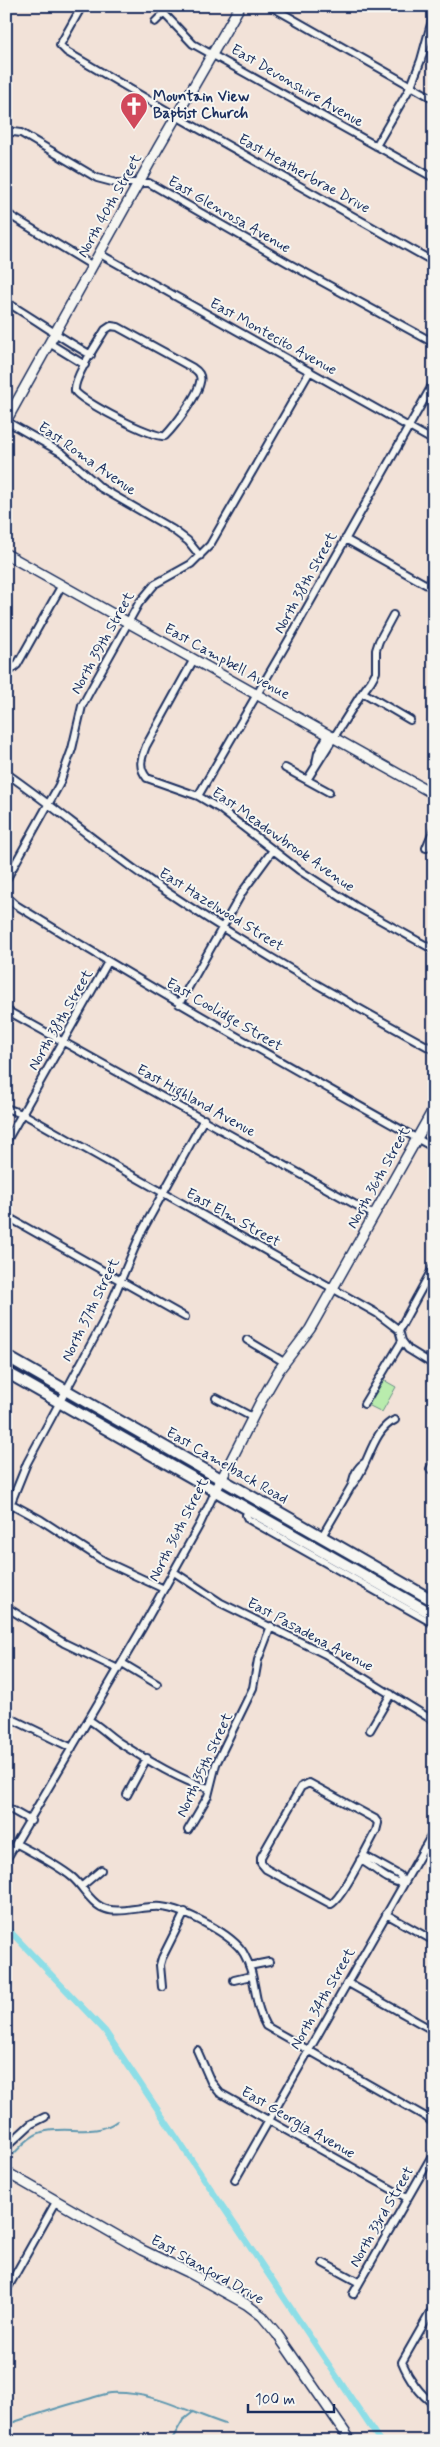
<svg xmlns="http://www.w3.org/2000/svg" width="440" height="2447" viewBox="0 0 440 2447" font-family="Mynerve,sans-serif">
	<rect width="100%" height="100%" fill="#f2e2d8"/>
	<filter id="ink" filterUnits="userSpaceOnUse"><feTurbulence type="fractalNoise" baseFrequency=".02" numOctaves="2"/><feDisplacementMap in="SourceGraphic" scale="10" xChannelSelector="R" yChannelSelector="G"/><feConvolveMatrix kernelMatrix="1 2 1 2 8 2 1 2 1" color-interpolation-filters="sRGB"/></filter>
	<g filter="url(#ink)">
		<path fill="#b9ecad" stroke="#6a8e86" d="M382,1379L396,1387L382,1412L368,1405Z"/>
		<g fill="none" stroke-linecap="round" stroke-linejoin="round">
			<path stroke="#5f98b0" stroke-width="2" d="M6,2162C16,2152 28,2136 42,2132C67,2125 95,2138 117,2121
				M6,2422L11,2423C35,2415 60,2407 85,2400C93,2398 102,2394 111,2393C152,2391 188,2412 225,2424
				M171,2441L183,2420L192,2413"/>
			<path stroke="#8ddee7" stroke-width="6" d="M6,1927L105,2031L380,2441"/>
			<g stroke="#1b2f5e" stroke-width="10">
				<path id="street" d="M82,6L60,45L67,52L176,116L434,262
					M157,6L193,44L434,178
					M270,6L434,99
					M155,22L164,13
					M6,131L21,133L97,178L116,183H149L288,263L434,343
					M376,146L411,86L421,60L434,13
					M6,213L93,266
					M100,254L434,441
					M6,302C35,319 62,339 91,355
					M111,326L118,327L193,368C198,371 202,376 200,382C198,395 175,426 165,436C154,439 81,401 75,391C73,378 98,342 105,330Z
					M49,343L85,365
					M6,421L62,453L101,488L172,529L188,541L200,556
					M345,539L434,589
					M194,659L146,746C141,759 138,767 147,778L198,796L220,809L299,870L355,906L434,950
					M6,668L11,670L17,665L62,585
					M364,693L410,720
					M316,763L318,753L328,735
					M285,768L329,792
					M6,773C59,810 107,852 161,888C249,947 341,999 434,1050
					M307,780L360,696L371,681L376,672V650L379,641L393,615
					M198,796L295,629L434,382
					M426,848L434,829
					M6,880L59,785L72,749L82,706L90,691L139,603L155,584L191,564L210,545L310,371
					M6,896L16,905C153,990 293,1069 434,1148
					M179,1004L243,891L273,850
					M6,1010L374,1215
					M6,1108L27,1116L378,1314L399,1330L402,1341L408,1349L434,1365
					M6,1142L108,962
					M6,1216L185,1317
					M399,1330L434,1266
					M247,1340L284,1362
					M216,1398L252,1417
					M364,1404L402,1341
					M430,1469L434,1462
					M352,1485C354,1475 356,1469 364,1463
					M6,1501L41,1520L104,1561L164,1589
					M248,1510L246,1515L248,1519L434,1624
					M6,1515L27,1463L103,1322L141,1233L204,1119
					M321,1538L352,1485C368,1469 372,1429 395,1420
					M174,1572L221,1603L325,1654L434,1721
					M6,1607L64,1643L118,1669
					M122,1663L157,1684
					M6,1716L72,1748
					M89,1720C101,1727 109,1736 120,1743C140,1756 188,1785 210,1788
					M370,1730L391,1694
					M309,1783L375,1819L378,1823L376,1831C368,1845 343,1898 331,1904L266,1869L261,1863V1857L301,1787Z
					M127,1795L147,1758
					M6,1807L31,1821
					M188,1830L208,1796L216,1764L253,1688L258,1660L271,1626
					M17,1844C35,1854 56,1864 72,1877C83,1886 88,1900 101,1907C117,1916 142,1905 161,1907C183,1909 233,1934 244,1954C257,1976 253,2004 266,2026L426,2117L434,2124
					M424,1848L434,1853
					M363,1855L399,1875L404,1883
					M6,1860L141,1630L200,1524L215,1492
					M360,1860C376,1867 385,1882 404,1883
					M82,1886L101,1870
					M386,1914L434,1941
					M249,1966L269,1962
					M234,1980L251,1976
					M348,1983L434,2031
					M162,1987L160,1965L162,1958L185,1912
					M197,2050L211,2082L220,2093L407,2198
					M6,2147L31,2124L45,2117
					M235,2180L434,1831
					M323,2263L358,2282
					M6,2291L56,2202
					M353,2294L434,2152
					M434,2306L402,2362C408,2377 420,2395 434,2404"/>
			</g>
			<g stroke="#1b2f5e" stroke-width="12">
				<path id="secondary" d="M6,421L158,148L240,6
					M6,554L434,794
					M215,1492L260,1403L279,1370L310,1329L434,1108
					M6,2172L142,2250L188,2272L246,2304L262,2316L277,2334L351,2441"/>
			</g>
			<g stroke="#1b2f5e" stroke-width="14">
				<path id="primary" d="M6,1356L434,1601
					M6,1372L434,1615"/>
			</g>
			<use href="#street" stroke="#f6f6f2" stroke-width="6"/>
			<use href="#secondary" stroke="#f6f6f2" stroke-width="9"/>
			<use href="#primary" stroke="#f6f6f2" stroke-width="10"/>
		</g>
	</g>
	<defs>
		<g id="church-pin" transform="scale(1.4375)"><path d="M0 17L-7.5 6A9.5 9.5 0 1 1 7.5 6Z" fill="#d1495b" stroke="#f6f6f2"/><path d="M-1.2-6h2.4v3.5h3.3v2.4h-3.3V6h-2.4V-.1h-3.3v-2.4h3.3Z" fill="#fff"/></g>
	</defs>
	<g fill-rule="evenodd">
		<use href="#church-pin" x="134" y="106"/>
	</g>
	<g text-anchor="middle" dominant-baseline="central" stroke-width="4" stroke-linejoin="round" paint-order="stroke">
		<g font-size="15" fill="#1b2f5e" stroke="#f6f6f2">
			<text transform="translate(297 86) rotate(30)">East Devonshire Avenue</text>
			<text transform="translate(304 174) rotate(29)">East Heatherbrae Drive</text>
			<text transform="translate(110 206) rotate(-61)">North 40th Street</text>
			<text transform="translate(229 215) rotate(30)">East Glenrosa Avenue</text>
			<text transform="translate(273 337) rotate(29)">East Montecito Avenue</text>
			<text transform="translate(87 459) rotate(35)">East Roma Avenue</text>
			<text transform="translate(306 583) rotate(-61)">North 38th Street</text>
			<text transform="translate(103 643) rotate(-61)">North 39th Street</text>
			<text transform="translate(227 662) rotate(29)">East Campbell Avenue</text>
			<text transform="translate(283 840) rotate(35)">East Meadowbrook Avenue</text>
			<text transform="translate(221 910) rotate(32)">East Hazelwood Street</text>
			<text transform="translate(224 1015) rotate(30)">East Coolidge Street</text>
			<text transform="translate(61 1020) rotate(-60)">North 38th Street</text>
			<text transform="translate(196 1101) rotate(29)">East Highland Avenue</text>
			<text transform="translate(379 1178) rotate(-61)">North 36th Street</text>
			<text transform="translate(233 1218) rotate(29)">East Elm Street</text>
			<text transform="translate(91 1310) rotate(-64)">North 37th Street</text>
			<text transform="translate(227 1466) rotate(30)">East Camelback Road</text>
			<text transform="translate(179 1530) rotate(-63)">North 36th Street</text>
			<text transform="translate(310 1635) rotate(28)">East Pasadena Avenue</text>
			<text transform="translate(205 1765) rotate(-65)">North 35th Street</text>
			<text transform="translate(323 1999) rotate(-60)">North 34th Street</text>
			<text transform="translate(298 2123) rotate(30)">East Georgia Avenue</text>
			<text transform="translate(382 2217) rotate(-60)">North 33rd Street</text>
			<text transform="translate(207 2270) rotate(29)">East Stanford Drive</text>
		</g>
		<g font-size="15" font-weight="bold" fill="#1b2f5e" stroke="#f6f6f2" text-anchor="start">
			<text x="153" y="97">Mountain View<tspan x="153" dy="17">Baptist Church</tspan></text>
		</g>
	</g>
	<rect width="440" height="2447" fill="none" stroke="#f6f6f2" stroke-width="25"/>
	<rect x="12" y="12" width="415" height="2422" fill="none" stroke="#1b2f5e" stroke-width="2" filter="url(#ink)"/>
	<path d="M248 2404v8h86v-8" fill="none" stroke="#1b2f5e" stroke-width="2.5"/>
	<text x="255" y="2404" font-size="15" fill="#1b2f5e" stroke="#f6f6f2" stroke-width="4" paint-order="stroke">100 m</text>
</svg>
